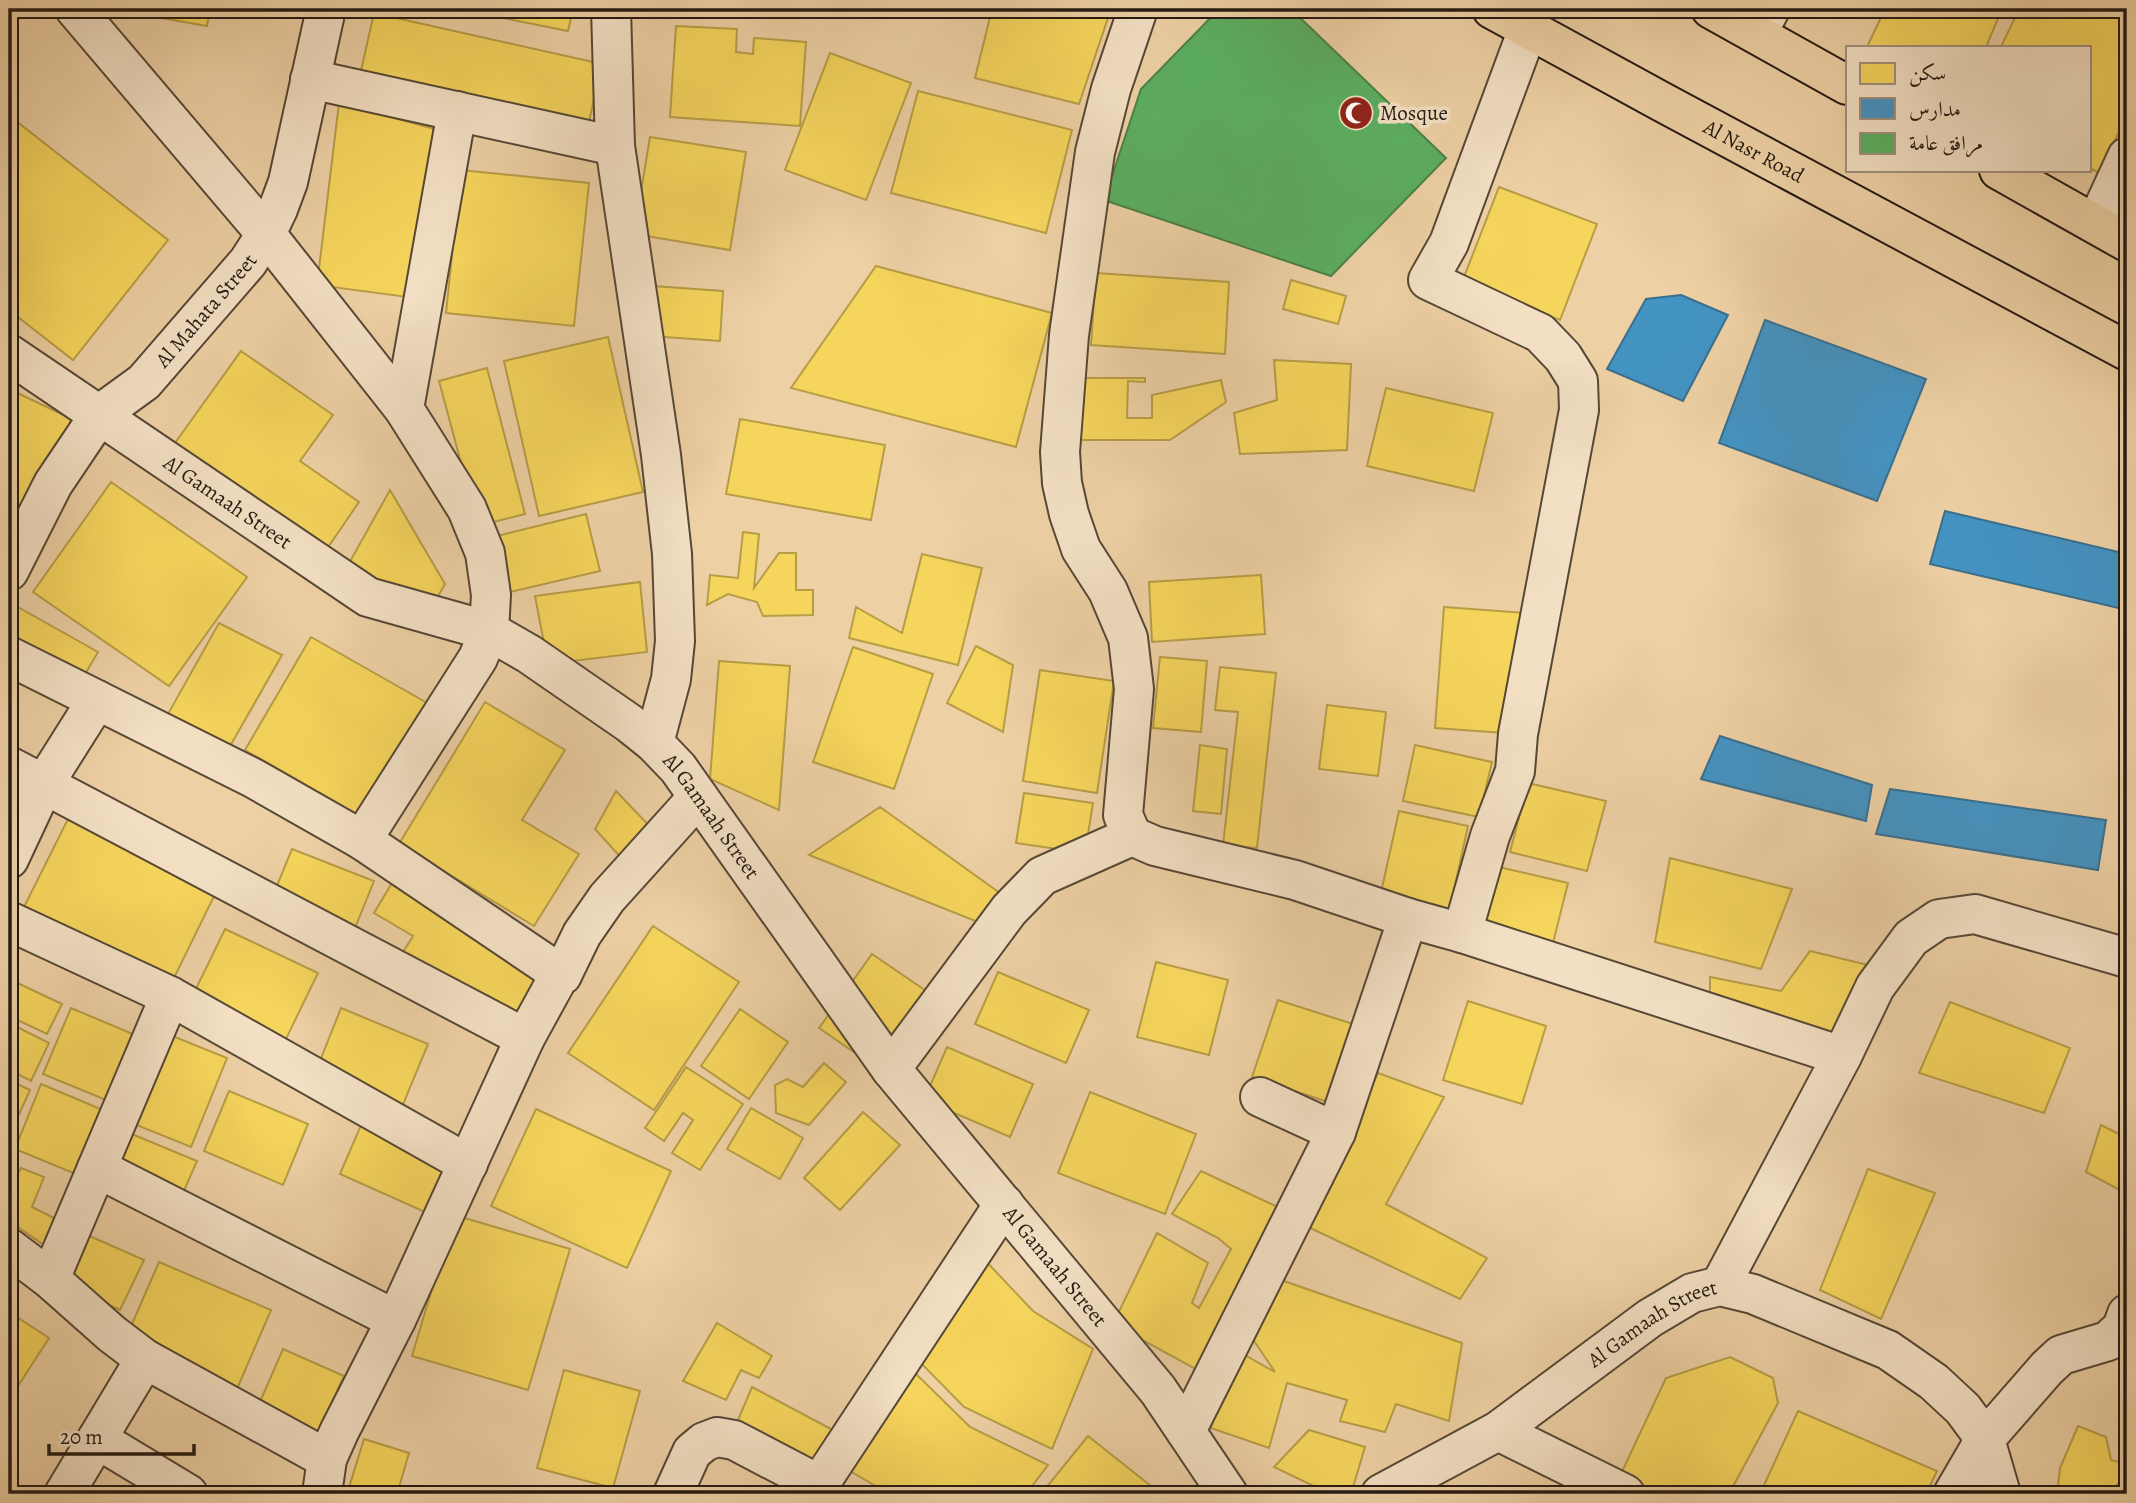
<svg xmlns="http://www.w3.org/2000/svg" width="2136" height="1503" viewBox="0 0 2136 1503" font-family="Alegreya,Amiri,serif">
	<rect width="100%" height="100%" fill="#edd0a4"/>
	<filter id="stains"><feTurbulence type="fractalNoise" baseFrequency=".00286" numOctaves="4"/><feColorMatrix values="0 0 0 0 .2 0 0 0 0 .09 0 0 0 0 .02 0 0 0 .5 -.17"/></filter>
	<radialGradient id="worn" r=".72"><stop offset=".6" stop-color="#630" stop-opacity="0"/><stop offset="1" stop-color="#630" stop-opacity=".3"/></radialGradient>
	<path fill="#f6d55c" stroke="#b79d46" stroke-width="2" d="M127,9H210L207,26L127,12Z
		M458,9H573L568,31Z
		M992,9H1111L1079,104L975,78Z
		M1885,9H2002L1986,47H1867Z
		M2019,9H2110L2127,17V114L2100,173L2089,168V47H2001Z
		M374,13L602,64L588,126L360,75Z
		M676,26L737,29L736,52L753,54L754,38L806,42L800,126L670,117Z
		M830,53L911,83L866,200L785,170Z
		M918,91L1072,130L1046,233L891,193Z
		M339,103L442,131L407,297L317,285Z
		M16,121L168,240L73,360L9,310V130Z
		M650,137L746,152L730,250L634,234Z
		M461,170L589,183L574,326L446,313Z
		M1499,187L1597,224L1560,320L1462,282Z
		M876,266L1052,313L1016,447L791,388Z
		M1096,273L1229,282L1225,354L1091,345Z
		M1291,280L1346,296L1338,324L1283,309Z
		M653,286L723,291L720,341L651,336Z
		M608,337L643,492L539,516L504,361Z
		M241,351L333,415L300,461L359,502L322,556L170,450Z
		M1274,360L1351,364L1347,450L1240,454L1234,413L1277,400Z
		M487,368L525,514L478,526L439,381Z
		M1078,378H1145V382L1128,381L1127,418H1152V395L1221,380L1226,402L1170,440H1079Z
		M1386,388L1493,413L1474,491L1367,466Z
		M9,389L72,419L9,553Z
		M740,419L885,445L871,520L726,494Z
		M111,482L247,577L169,686L33,592Z
		M390,490L445,584L430,610L348,565Z
		M586,514L600,571L502,594L489,538Z
		M743,532L759,534L754,588L779,553H796V590H813V615L763,616L757,602L728,594L707,605L710,575L738,578Z
		M922,554L982,568L958,665L849,638L856,607L902,633Z
		M1261,575L1265,634L1152,642L1149,582Z
		M640,582L647,652L548,664L535,596Z
		M16,606L98,652L78,686L9,647V618Z
		M1444,607L1527,613L1518,734L1435,728Z
		M219,623L282,655L229,748L168,714Z
		M311,637L429,704L363,818L245,750Z
		M976,646L1013,665L1003,732L947,703Z
		M853,647L933,674L894,789L813,762Z
		M1160,657L1207,661L1201,732L1153,728Z
		M719,661L790,666L779,810L710,779Z
		M1220,667L1276,673L1257,848L1223,845L1238,712L1215,710Z
		M1040,670L1114,681L1097,793L1023,781Z
		M485,702L565,750L522,820L579,854L534,926L399,844Z
		M1327,705L1386,712L1378,776L1319,769Z
		M1200,745L1227,749L1221,814L1193,811Z
		M1415,745L1492,762L1479,817L1403,801Z
		M1528,783L1606,801L1587,871L1510,852Z
		M616,791L656,833L625,862L595,829Z
		M1024,793L1093,803L1085,853L1016,843Z
		M880,807L1004,896L983,924L809,855Z
		M73,809L221,882L173,980L24,907Z
		M1399,811L1468,826L1449,912L1380,897Z
		M292,849L374,881L353,933L271,900Z
		M1670,858L1792,889L1761,969L1655,942Z
		M1499,867L1568,883L1551,951L1482,934Z
		M398,873L556,975L524,1032L400,957L413,936L374,913Z
		M653,926L739,982L654,1110L568,1053Z
		M225,929L318,973L285,1041L192,997Z
		M1810,951L1868,965L1832,1036L1710,998V977L1781,991Z
		M872,954L932,995L880,1070L819,1028Z
		M1156,962L1228,980L1209,1055L1137,1037Z
		M998,972L1089,1010L1066,1063L975,1024Z
		M9,979L62,1004L47,1034L9,1016Z
		M1278,1000L1353,1024L1328,1102L1252,1077Z
		M1468,1001L1546,1026L1522,1104L1443,1080Z
		M1950,1002L2070,1048L2044,1113L1919,1073Z
		M71,1008L147,1040L118,1105L43,1074Z
		M341,1008L428,1044L402,1107L316,1071Z
		M740,1009L788,1042L749,1099L701,1066Z
		M9,1023L49,1043L31,1081L9,1070Z
		M165,1033L227,1058L191,1147L129,1122Z
		M947,1047L1033,1084L1010,1137L924,1100Z
		M824,1063L846,1082L809,1125L776,1113L775,1085L787,1079L803,1087Z
		M686,1067L743,1104L700,1170L672,1153L693,1120L683,1113L664,1141L645,1128Z
		M1378,1073L1444,1097L1386,1204L1487,1258L1460,1299L1306,1226Z
		M9,1080L30,1090L12,1130L9,1129Z
		M41,1084L110,1113L83,1177L15,1149Z
		M229,1091L308,1124L283,1185L204,1151Z
		M1090,1092L1196,1134L1165,1214L1058,1173Z
		M751,1108L803,1138L780,1179L727,1149Z
		M536,1109L671,1171L627,1268L491,1206Z
		M863,1112L900,1145L840,1210L804,1178Z
		M361,1125L458,1168L436,1217L340,1174Z
		M2101,1125L2127,1138V1194L2086,1172Z
		M127,1132L197,1161L180,1200L111,1170Z
		M21,1168L44,1177L32,1207L60,1221L47,1247L9,1221V1190Z
		M1868,1169L1935,1193L1881,1319L1820,1290Z
		M1201,1171L1284,1210L1201,1372L1113,1324L1157,1233L1208,1263L1192,1303L1199,1308L1231,1249L1218,1238L1172,1214Z
		M454,1215L570,1249L528,1390L412,1356Z
		M85,1234L144,1260L120,1310L62,1284Z
		M982,1257L1033,1311L1093,1349L1052,1449L964,1407L914,1356Z
		M159,1262L271,1310L237,1389L125,1340Z
		M1281,1280L1462,1343L1449,1421L1396,1404L1385,1432L1340,1421L1347,1400L1287,1383L1269,1448L1202,1425L1243,1354L1275,1372L1250,1335Z
		M9,1312L49,1338L9,1400Z
		M717,1323L772,1356L759,1378L741,1370L726,1400L683,1381Z
		M283,1349L344,1376L315,1440L255,1413Z
		M1730,1357L1773,1378L1778,1403L1729,1494H1648L1618,1480L1666,1378Z
		M910,1368L970,1427L1048,1465L1026,1494H889L845,1468Z
		M564,1370L640,1391L613,1488L537,1468Z
		M752,1387L846,1437L821,1482L730,1439Z
		M1798,1411L1937,1471L1926,1494H1760Z
		M2078,1426L2106,1437L2111,1460L2127,1464L2124,1478L2112,1490L2127,1494H2057L2060,1468Z
		M1309,1430L1365,1447L1351,1494H1330L1274,1467Z
		M1088,1436L1161,1494H1041Z
		M364,1439L409,1453L397,1494H347Z"/>
	<path fill="#4393c3" stroke="#3a6f8e" stroke-width="2" d="M1681,295L1728,315L1683,401L1607,369L1646,299Z
		M1765,320L1926,379L1877,501L1719,443Z
		M1945,511L2127,554V610L1930,564Z
		M1720,736L1872,785L1866,821L1701,779Z
		M1890,789L2106,820L2098,870L1876,834Z"/>
	<path fill="#5aae61" stroke="#4a8249" stroke-width="2" d="M1219,9H1291L1446,158L1331,276L1104,200L1141,89Z"/>
	<g fill="none" stroke-linecap="round" stroke-linejoin="round">
		<g stroke="#564836" stroke-width="28">
			<path id="lane" d="M1763,38L1778,9"/>
		</g>
		<g stroke="#564836" stroke-width="42">
			<g id="street">
				<path d="M75,9L266,234L404,409L467,509L485,553L491,595L489,631L478,658L362,840"/>
				<path d="M611,9L615,146L661,455L672,554L675,641L671,679L654,743"/>
				<path d="M1138,9L1111,89L1095,152L1069,335L1060,452L1062,483L1069,514L1081,549L1108,591L1128,638L1134,689L1123,815L1132,836L1155,846L1295,880L1408,918L1462,933L1842,1056"/>
				<path d="M310,79L615,146"/>
				<path d="M2096,224L2127,157"/>
				<path id="s1" d="M9,354L368,597L489,631L529,654L629,723L654,743L678,768L891,1069L1158,1390L1228,1494"/>
				<path d="M404,409L457,111"/>
				<path id="s2" d="M9,571L53,484L100,414L144,382L248,262L266,234L278,209L288,182L326,9"/>
				<path d="M9,656L253,778L362,840L562,975"/>
				<path d="M9,766L525,1038"/>
				<path d="M9,859L44,784L97,700"/>
				<path d="M9,921L170,996L468,1164"/>
				<path d="M1462,933L1490,836L1515,771L1518,734L1579,410L1578,381L1563,357L1540,333L1428,280L1449,243L1528,29"/>
				<path d="M891,1069L1009,910L1042,876L1132,836"/>
				<path d="M1260,1097L1336,1132"/>
				<path d="M97,1168L396,1320"/>
				<path d="M9,1248L50,1279L112,1334L145,1359L327,1459"/>
				<path d="M50,1279L170,996"/>
				<path d="M1720,1286L1842,1056L1875,987L1911,938L1939,919L1975,914L2127,958"/>
				<path d="M1186,1431L1336,1132L1408,918"/>
				<path d="M1498,1431L1625,1494"/>
				<path d="M97,1439L188,1494"/>
				<path d="M64,1494L145,1359"/>
				<path d="M322,1494L327,1459L339,1432L396,1320L525,1038L559,976L562,975L582,934L607,898L698,797"/>
				<path d="M673,1494L692,1452L704,1442L717,1437L734,1440L820,1485"/>
				<path d="M813,1494L1004,1204"/>
				<path id="s3" d="M1381,1494L1498,1431L1650,1318L1692,1293L1720,1286L1753,1294L1888,1350L1934,1382L1963,1409L1985,1439L2001,1494"/>
				<path d="M1953,1494L1985,1439L2047,1368L2061,1355L2108,1341L2122,1328L2127,1314"/>
			</g>
		</g>
		<g stroke="#241a12" stroke-width="42">
			<g id="primary">
				<path id="s4" d="M1492,9L1664,103L2127,351"/>
				<path d="M1711,9L1847,85"/>
				<path d="M1999,170L2127,242"/>
			</g>
		</g>
		<use href="#lane" stroke="#f3e0c4" stroke-width="24"/>
		<use href="#street" stroke="#f3e0c4" stroke-width="38"/>
		<use href="#primary" stroke="#edd0a4" stroke-width="38"/>
	</g>
	<defs>
		<g id="mosque-disc" transform="scale(1.75)"><circle r="9.5" fill="#8f2418" stroke="#f3e0c4"/><path d="M3.5-4.9A6 6 0 1 0 3.5 4.9A5 5 0 1 1 3.5-4.9Z" fill="#fff"/></g>
	</defs>
	<g fill-rule="evenodd">
		<use href="#mosque-disc" x="1356" y="113"/>
	</g>
	<g text-anchor="middle" dominant-baseline="central" stroke-width="7" stroke-linejoin="round" paint-order="stroke">
		<g font-size="21" fill="#241a12" stroke="#f3e0c4" text-anchor="start">
			<text x="1380" y="113">Mosque</text>
		</g>
		<g font-size="21" fill="#241a12" stroke="#f3e0c4">
			<text stroke="none"><textPath href="#s4" startOffset="298">Al Nasr Road</textPath></text>
			<text stroke="none"><textPath href="#s2" startOffset="331">Al Mahata Street</textPath></text>
			<text stroke="none"><textPath href="#s1" startOffset="264">Al Gamaah Street</textPath></text>
			<text stroke="none"><textPath href="#s1" startOffset="852">Al Gamaah Street</textPath></text>
			<text stroke="none"><textPath href="#s1" startOffset="1419">Al Gamaah Street</textPath></text>
			<text stroke="none"><textPath href="#s3" startOffset="322">Al Gamaah Street</textPath></text>
		</g>
	</g>
	<rect width="2136" height="1503" fill="none" stroke="#edd0a4" stroke-width="35"/>
	<rect x="10" y="10" width="2115" height="1482" fill="none" stroke="#241a12" stroke-width="3.5"/>
	<rect x="18" y="18" width="2101" height="1468" fill="none" stroke="#241a12" stroke-width="2"/>
	<rect x="1846" y="46" width="245" height="126" fill="#f3e0c4" stroke="#a0917d" stroke-width="2"/>
	<rect x="1860" y="63" width="35" height="21" fill="#f6d55c" stroke="#a0917d" stroke-width="2"/>
	<text x="1909" y="80" font-size="21" fill="#241a12">سكن</text>
	<rect x="1860" y="98" width="35" height="21" fill="#4393c3" stroke="#a0917d" stroke-width="2"/>
	<text x="1909" y="116" font-size="21" fill="#241a12">مدارس</text>
	<rect x="1860" y="133" width="35" height="21" fill="#5aae61" stroke="#a0917d" stroke-width="2"/>
	<text x="1909" y="150" font-size="21" fill="#241a12">مرافق عامة</text>
	<path d="M49 1444v10h145v-10" fill="none" stroke="#241a12" stroke-width="3.5"/>
	<text x="60" y="1444" font-size="21" fill="#241a12" stroke="#f3e0c4" stroke-width="5" paint-order="stroke">20 m</text>
	<rect width="100%" height="100%" filter="url(#stains)"/>
	<rect width="100%" height="100%" fill="url(#worn)"/>
</svg>
